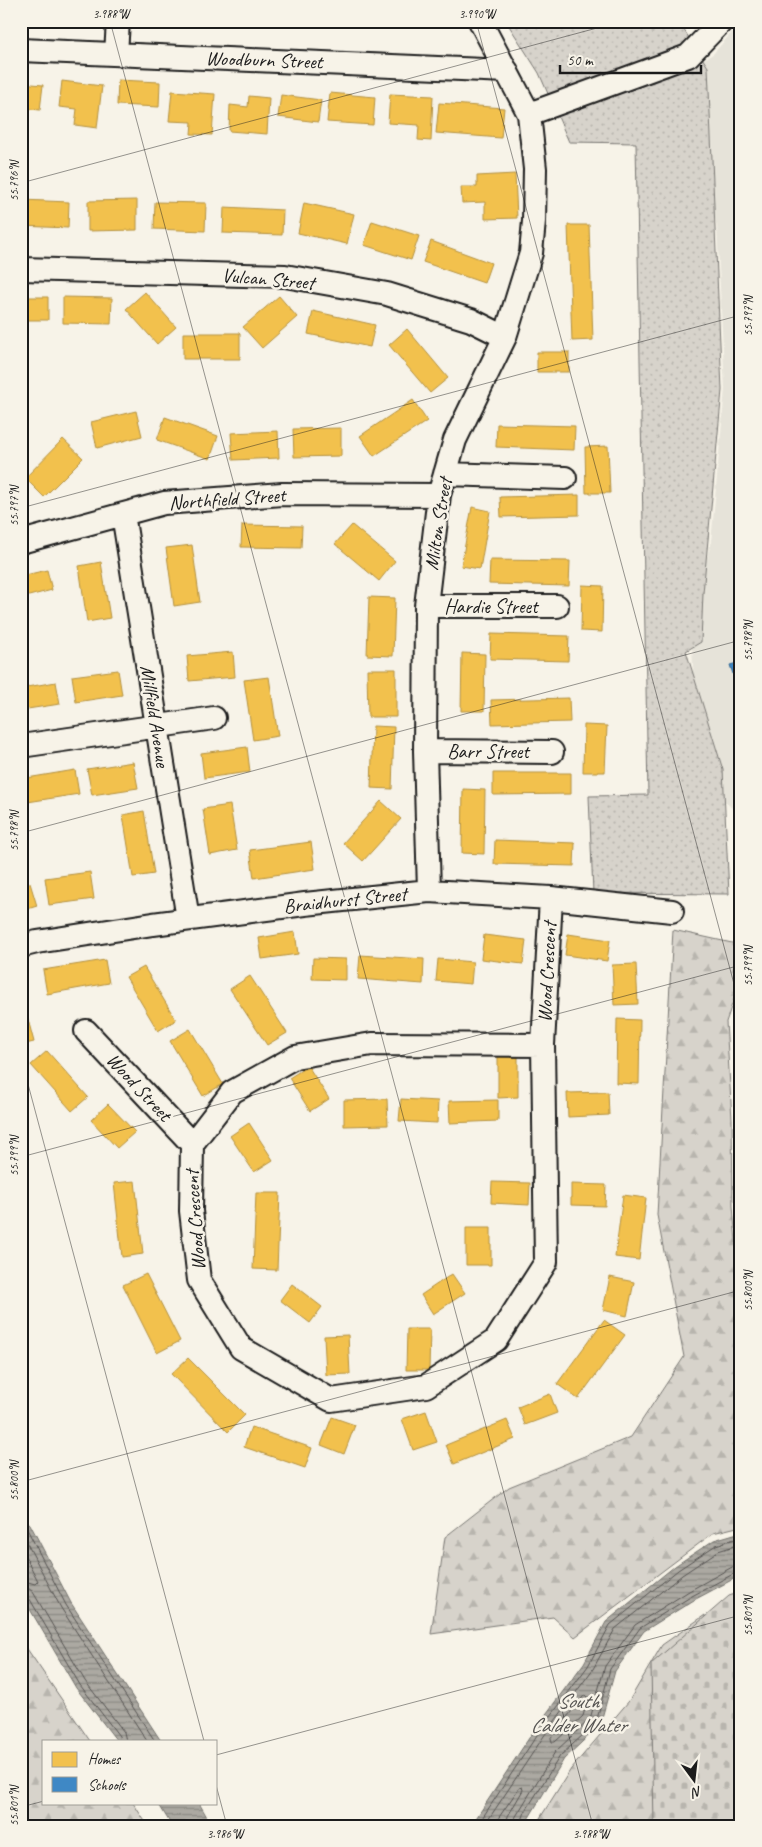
<svg xmlns="http://www.w3.org/2000/svg" width="762" height="1847" viewBox="0 0 762 1847" font-family="Caveat,sans-serif">
	<defs>
		<pattern id="forest-firs" width="22" height="20" patternUnits="userSpaceOnUse" patternTransform="scale(1.25)"><rect width="22" height="20" fill="#d7d3cb"/><path d="M5 1l3.5 6h-7zM16 11l3.5 6h-7z" fill="#b8b5ae"/></pattern>
		<pattern id="cemetery-stones" width="16" height="16" patternUnits="userSpaceOnUse" patternTransform="scale(1.25)"><rect width="16" height="16" fill="#d7d3cb"/><path d="M2 7V4a2 2 0 0 1 4 0v3zM10 15v-3a2 2 0 0 1 4 0v3z" fill="#b8b5ae"/></pattern>
		<pattern id="park-dots" width="8" height="8" patternUnits="userSpaceOnUse" patternTransform="scale(1.25)"><rect width="8" height="8" fill="#d7d3cb"/><path d="M2 2h.1M6 6h.1" fill="none" stroke="#b8b5ae" stroke-width="1.8" stroke-linecap="round"/></pattern>
		<pattern id="water-rules" width="6" height="5" patternUnits="userSpaceOnUse" patternTransform="scale(1.25)"><rect width="6" height="5" fill="#aca9a2"/><path d="M0 2.5h6" fill="none" stroke="#8b8983"/></pattern>
	</defs>
	<rect width="100%" height="100%" fill="#f7f3e8"/>
	<filter id="ink" filterUnits="userSpaceOnUse"><feTurbulence type="fractalNoise" baseFrequency=".02" numOctaves="2"/><feDisplacementMap in="SourceGraphic" scale="10" xChannelSelector="R" yChannelSelector="G"/><feConvolveMatrix kernelMatrix="1 2 1 2 8 2 1 2 1" color-interpolation-filters="sRGB"/></filter>
	<g filter="url(#ink)">
		<path fill="#e6e3d9" d="M741,22V817L697,774L691,614L711,543L725,389L717,228L701,143L672,77L713,54Z"/>
		<path fill="url(#forest-firs)" stroke="#7a7874" d="M673,930L741,945V978L726,1022L732,1119L733,1206L741,1302V1526L713,1533L575,1637L553,1617L431,1634L445,1537L509,1487L631,1437L684,1357L657,1215Z
			M705,1615L690,1811L691,1826H535L571,1769L629,1701L662,1645Z
			M21,1640L90,1741H44V1803H133L148,1826H21Z"/>
		<path fill="url(#cemetery-stones)" stroke="#7a7874" d="M741,1592V1826H654L651,1664L729,1596Z"/>
		<path fill="url(#park-dots)" stroke="#7a7874" d="M506,21H678L708,67L722,390L703,593L701,642L686,651L723,770L729,894L593,893L589,796L648,795L636,143L569,142L539,73Z"/>
		<path fill="url(#water-rules)" stroke="#72716c" d="M21,1515L30,1524L71,1603L161,1741H117L76,1688L21,1594Z
			M741,1532V1575L694,1600L644,1631L615,1671L600,1725L564,1759L524,1826H471L535,1729L584,1663L606,1622L675,1566L714,1540Z
			M158,1803H199L212,1826H172Z"/>
		<path fill="#f2c14e" stroke="#b2903f" d="M118,80L160,82L159,107L117,105Z
			M62,81L102,86L97,128L75,125L77,109L59,107Z
			M21,83L43,85L40,110L21,108Z
			M172,91L215,94L212,135L191,134L192,122L169,121Z
			M330,93L375,97L373,125L327,122Z
			M390,94L433,96L431,141L418,140L419,125L388,123Z
			M281,95L321,100L318,122L278,117Z
			M249,96L269,98L267,134L229,131L230,105L248,107Z
			M439,103L504,108L501,138L436,133Z
			M515,174L517,218L485,219V202L462,203L461,187H477V176Z
			M22,200L69,202L68,228L21,226Z
			M137,200V230L88,231V201Z
			M155,202L206,203L205,231L154,229Z
			M304,203L354,214L347,244L298,233Z
			M224,207L283,210L282,235L223,233Z
			M372,221L419,236L411,260L364,245Z
			M568,225H589L593,340L572,341Z
			M431,241L491,263L484,283L423,262Z
			M145,292L176,327L157,344L126,309Z
			M279,296L297,317L262,348L243,327Z
			M21,297H48V320H21Z
			M63,297L112,298L111,324L63,323Z
			M313,311L375,325L370,347L308,334Z
			M407,329L448,378L430,393L389,345Z
			M183,333H240V359H183Z
			M537,352H569V372H537Z
			M413,400L427,421L374,456L360,436Z
			M136,411L142,436L97,448L91,422Z
			M165,417L218,436L210,459L157,440Z
			M497,424L575,426L574,450L496,447Z
			M341,428V456L294,457L293,429Z
			M278,431L279,458L233,460L231,433Z
			M63,439L83,458L44,497L25,478Z
			M608,446L610,493H586L585,447Z
			M579,495V515L501,517L500,497Z
			M472,507L490,511L480,569L461,566Z
			M242,525L302,526L301,548L241,547Z
			M352,525L395,561L379,581L335,544Z
			M192,545L200,602L174,606L166,548Z
			M490,560L570,561L569,586L489,584Z
			M101,562L110,618L87,622L79,566Z
			M47,570L52,590L21,598V576Z
			M582,585L603,586L602,632L581,631Z
			M369,597L395,598L393,656L367,655Z
			M491,634L569,636L568,661L490,659Z
			M233,652L235,677L189,681L187,656Z
			M462,653L485,654L484,711H461Z
			M367,669H396V717H368Z
			M118,670L122,695L76,702L72,676Z
			M269,677L278,736L253,740L244,680Z
			M56,682L60,704L21,710V688Z
			M569,698L570,722L492,724L491,700Z
			M584,725L607,726L605,772H583Z
			M373,726L394,727L392,789L371,788Z
			M247,747L250,772L204,778L201,753Z
			M133,762L138,788L92,795L87,769Z
			M75,770L79,794L21,803V779Z
			M493,773H571V794L493,795Z
			M463,789L485,790L484,854L462,853Z
			M381,801L401,819L363,861L343,843Z
			M230,805L237,850L210,855L203,809Z
			M144,811L154,874L133,877L123,815Z
			M495,840L575,843L574,866L494,864Z
			M311,842L315,869L254,878L250,850Z
			M90,872L94,899L49,905L45,878Z
			M30,883L37,906L21,911V886Z
			M295,932L298,954L262,959L259,938Z
			M568,934L610,940L607,961L565,955Z
			M484,935L526,940L523,964L481,959Z
			M360,955L424,959L423,984L358,979Z
			M313,958L346,959V980L312,979Z
			M438,959L473,962L471,984L436,981Z
			M105,960L109,983L47,994L43,970Z
			M636,964L638,1004L614,1005L612,965Z
			M144,967L176,1020L158,1031L126,977Z
			M250,976L287,1033L267,1045L230,989Z
			M22,997L34,1042L21,1045V998Z
			M617,1019L640,1020L639,1084L616,1083Z
			M190,1029L223,1084L203,1096L170,1041Z
			M47,1051L88,1097L72,1111L31,1065Z
			M498,1056H518V1097L498,1098Z
			M308,1066L329,1099L310,1111L289,1078Z
			M608,1092L609,1115L568,1117L567,1093Z
			M387,1099L388,1125L344,1126V1100Z
			M401,1099L438,1101L437,1123L399,1121Z
			M498,1100V1121L450,1123L449,1101Z
			M108,1104L135,1132L117,1148L91,1120Z
			M249,1123L273,1160L254,1172L230,1136Z
			M135,1181L143,1254L122,1257L114,1183Z
			M492,1182L530,1183L529,1205L491,1203Z
			M571,1184L606,1185L605,1206L571,1205Z
			M256,1193H280L277,1270L253,1269Z
			M623,1195L646,1198L639,1260L615,1257Z
			M466,1228H491V1265H466Z
			M146,1274L180,1341L157,1353L123,1285Z
			M452,1274L465,1293L433,1314L421,1295Z
			M610,1277L634,1282L627,1316L603,1310Z
			M292,1284L322,1307L310,1323L280,1300Z
			M604,1320L625,1335L578,1399L557,1384Z
			M407,1329H430L429,1370H406Z
			M348,1335L350,1374L326,1375L324,1336Z
			M188,1358L245,1415L228,1432L171,1374Z
			M550,1394L557,1413L525,1425L518,1407Z
			M426,1411L437,1442L413,1450L402,1419Z
			M332,1417L355,1425L344,1454L321,1445Z
			M507,1420L515,1439L454,1464L446,1445Z
			M251,1427L312,1448L305,1468L244,1447Z"/>
		<path fill="#3f88c5" stroke="#346892" d="M741,662V698L730,665Z"/>
		<g fill="none" stroke-linecap="round" stroke-linejoin="round">
			<path stroke="#565452" stroke-width="1" d="M21,1522L26,1527L66,1605L155,1741
				M21,1532L61,1608L147,1741
				M21,1548L38,1581L35,1584L21,1580
				M21,1587L28,1588L33,1592L85,1681L124,1732L126,1741
				M21,1593L28,1596L80,1685L119,1736L120,1741
				M585,1695L588,1698L583,1716L555,1742H552L551,1738Z
				M477,1826L539,1732L588,1666L610,1625L678,1570L716,1545L741,1537
				M484,1826L544,1736L593,1669L615,1629L682,1575L718,1551L741,1544
				M493,1826L519,1788L522,1787L523,1790L508,1816L506,1826
				M513,1826L515,1818L555,1752L590,1719L605,1666L635,1625L689,1591L734,1566L741,1565
				M520,1826L525,1812L560,1756L596,1723L610,1669L640,1628L692,1596L737,1572L741,1571"/>
			<g stroke="#1c1c1c" stroke-width="26">
				<path id="minor" d="M21,50L507,71
					M116,54L118,21
					M529,114L688,56L722,21
					M21,269L285,276L387,294L471,320L505,337
					M445,474L565,478
					M123,514L188,919
					M21,542L164,503L282,494L439,495
					M426,606H557
					M21,746L214,718
					M425,751L552,752
					M429,891L425,751L426,606L439,495L455,440L505,337L531,253L534,221L535,169L529,114L480,21
					M21,946L37,942L153,924L305,904L429,891L551,898L672,911
					M86,1031L192,1144
					M543,1045L372,1044L295,1057L232,1092L192,1144L191,1211L199,1280L241,1348L331,1400L426,1386L496,1340L546,1262L543,1045L551,898"/>
			</g>
			<use href="#minor" stroke="#f7f3e8" stroke-width="22"/>
		</g>
	</g>
	<path fill="none" stroke="#1c1c1c" stroke-width="1" stroke-opacity="0.45" d="M110,21L593,1826M476,21L741,1010M21,183L623,21M21,508L741,315M21,833L741,640M21,1058L204,1741M21,1157L741,965M21,1482L741,1290M216,1755L741,1615M216,1785L227,1826M21,1807L44,1801"/>
	<g text-anchor="middle" dominant-baseline="central" stroke-width="5" stroke-linejoin="round" paint-order="stroke">
		<g font-size="20" fill="#1c1c1c" stroke="#f7f3e8">
			<text transform="translate(264 60) rotate(2)">Woodburn Street</text>
			<text transform="translate(268 279) rotate(5)">Vulcan Street</text>
			<text transform="translate(227 499) rotate(-4)">Northfield Street</text>
			<text transform="translate(438 524) rotate(-81)">Milton Street</text>
			<text x="491" y="606">Hardie Street</text>
			<text transform="translate(155 716) rotate(81)">Millfield Avenue</text>
			<text x="488" y="751">Barr Street</text>
			<text transform="translate(345 900) rotate(-6)">Braidhurst Street</text>
			<text transform="translate(547 972) rotate(-87)">Wood Crescent</text>
			<text transform="translate(139 1087) rotate(47)">Wood Street</text>
			<text transform="translate(195 1220) rotate(-94)">Wood Crescent</text>
		</g>
		<g font-size="21" font-style="italic" fill="#565452" stroke="#f7f3e8">
			<text x="578" y="1701">South<tspan x="578" dy="24">Calder Water</tspan></text>
		</g>
	</g>
	<rect width="762" height="1847" fill="none" stroke="#f7f3e8" stroke-width="55"/>
	<rect x="42" y="1740" width="175" height="65" fill="#f7f3e8" stroke="#9f9d96"/>
	<rect x="52" y="1752" width="25" height="15" fill="#f2c14e" stroke="#9f9d96"/>
	<text x="88" y="1764" font-size="15" fill="#1c1c1c">Homes</text>
	<rect x="52" y="1777" width="25" height="15" fill="#3f88c5" stroke="#9f9d96"/>
	<text x="88" y="1790" font-size="15" fill="#1c1c1c">Schools</text>
	<g transform="translate(694 1780) rotate(165)" stroke="#f7f3e8" stroke-width="4" paint-order="stroke">
	<path d="M0-4L9 19L0 12L-9 19Z" fill="#1c1c1c"/>
	<text y="-8" font-size="14" font-weight="bold" text-anchor="middle" fill="#1c1c1c">N</text>
	</g>
	<path d="M560 65v8h141v-8" fill="none" stroke="#1c1c1c" stroke-width="2.5"/>
	<text x="567" y="65" font-size="15" fill="#1c1c1c" stroke="#f7f3e8" stroke-width="4" paint-order="stroke">50 m</text>
	<rect x="28" y="28" width="706" height="1792" fill="none" stroke="#1c1c1c" stroke-width="2"/>
	<g font-size="12" text-anchor="middle" fill="#1c1c1c">
		<text x="111" y="18">3.988°W</text>
		<text x="477" y="18">3.990°W</text>
		<text transform="translate(14 181) rotate(-90)" y="4">55.796°N</text>
		<text transform="translate(748 316) rotate(-90)" y="4">55.797°N</text>
		<text transform="translate(14 506) rotate(-90)" y="4">55.797°N</text>
		<text transform="translate(748 641) rotate(-90)" y="4">55.798°N</text>
		<text transform="translate(14 831) rotate(-90)" y="4">55.798°N</text>
		<text transform="translate(748 966) rotate(-90)" y="4">55.799°N</text>
		<text transform="translate(14 1156) rotate(-90)" y="4">55.799°N</text>
		<text transform="translate(748 1291) rotate(-90)" y="4">55.800°N</text>
		<text transform="translate(14 1481) rotate(-90)" y="4">55.800°N</text>
		<text transform="translate(748 1616) rotate(-90)" y="4">55.801°N</text>
		<text transform="translate(14 1806) rotate(-90)" y="4">55.801°N</text>
		<text x="225" y="1838">3.986°W</text>
		<text x="591" y="1838">3.988°W</text>
	</g>
</svg>
